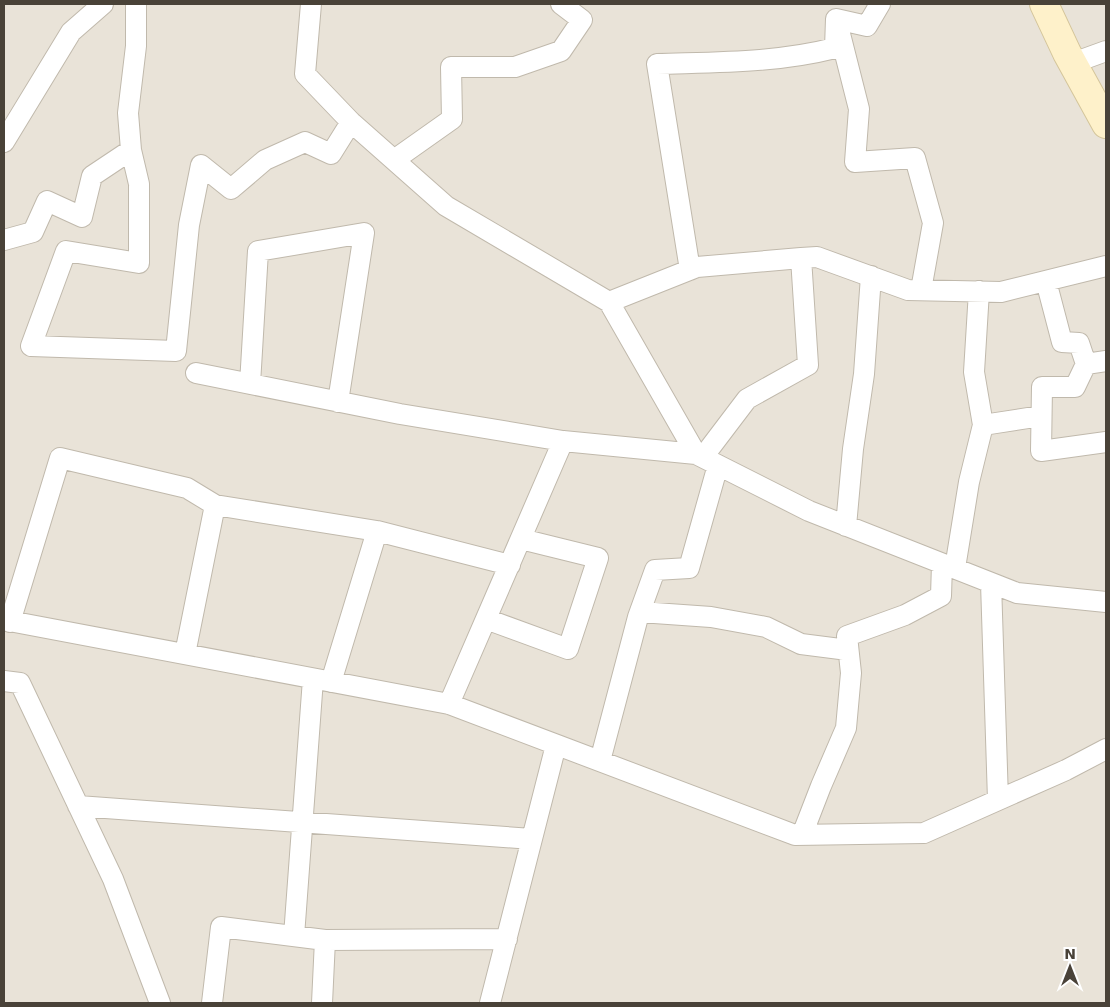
<svg xmlns="http://www.w3.org/2000/svg" width="1110" height="1007" viewBox="0 0 1110 1007" font-family="'DejaVu Sans',sans-serif">
	<rect width="100%" height="100%" fill="#f5f1ea"/>
	<path fill="#e9e3d8" d="M4,4H1106V1003H4Z"/>
	<g fill="none" stroke-linecap="round" stroke-linejoin="round">
		<g stroke="#c0b9ac" stroke-width="22">
			<path id="street" d="M311,4L305,74L351,122L446,206L609,302L696,454L809,511L1017,593L1106,602
				M839,30L859,109L855,162L915,158L933,223L921,290
				M1073,63L1106,51
				M4,142L71,32L103,4
				M131,150L139,184V263L66,251L31,346L176,351L189,225L201,165L231,189L265,160L305,142L331,154L351,122
				M394,160L452,119L451,67H515L561,51L582,20L561,4
				M4,240L33,232L47,201L82,217L92,176L131,150L128,113L136,46V4
				M690,270L657,64C717,62 776,63 835,48L836,19L867,26L880,4
				M1046,281L1062,342L1079,343L1086,364
				M979,291L974,372L983,425
				M609,302L697,267L801,258L817,257L908,290L1001,292L1106,266
				M1106,361L1086,364L1075,387H1042L1041,451L1106,442
				M196,373L400,414L563,441L696,454
				M250,384L258,251L364,233L338,402
				M703,457L747,399L808,365L801,258
				M215,505L377,531L331,682
				M846,526L853,449L864,374L871,276
				M377,531L510,565
				M955,568L969,482L983,425L1041,416
				M991,583L998,800
				M640,612L711,617L766,627L801,644L848,650
				M486,619L568,649L598,558L521,539
				M4,620L449,704L795,835L924,833L1066,770L1106,749
				M10,622L60,458L187,488L215,505L185,654
				M4,681L20,683L113,879L160,1003
				M449,704L563,441
				M600,761L638,617L655,570L689,568L718,465
				M78,806L532,839
				M802,835L821,786L846,728L851,673L847,636L905,615L941,596L942,564
				M294,936L313,679
				M325,940L507,939
				M212,1003L221,927L325,940L322,1003
				M490,1003L556,745"/>
		</g>
		<g stroke="#d4c59a" stroke-width="30">
			<path id="secondary" d="M1044,4L1067,53L1106,124"/>
		</g>
		<use href="#street" stroke="#fff" stroke-width="20"/>
		<use href="#secondary" stroke="#fef1ca" stroke-width="28"/>
	</g>
	<rect width="1110" height="1007" fill="none" stroke="#494238" stroke-width="10"/>
	<g transform="translate(1070 967)" stroke="#ffffff" stroke-width="4" paint-order="stroke">
	<path d="M0-4L9 19L0 12L-9 19Z" fill="#494238"/>
	<text y="-8" font-size="14" font-weight="bold" text-anchor="middle" fill="#494238">N</text>
	</g>
</svg>
